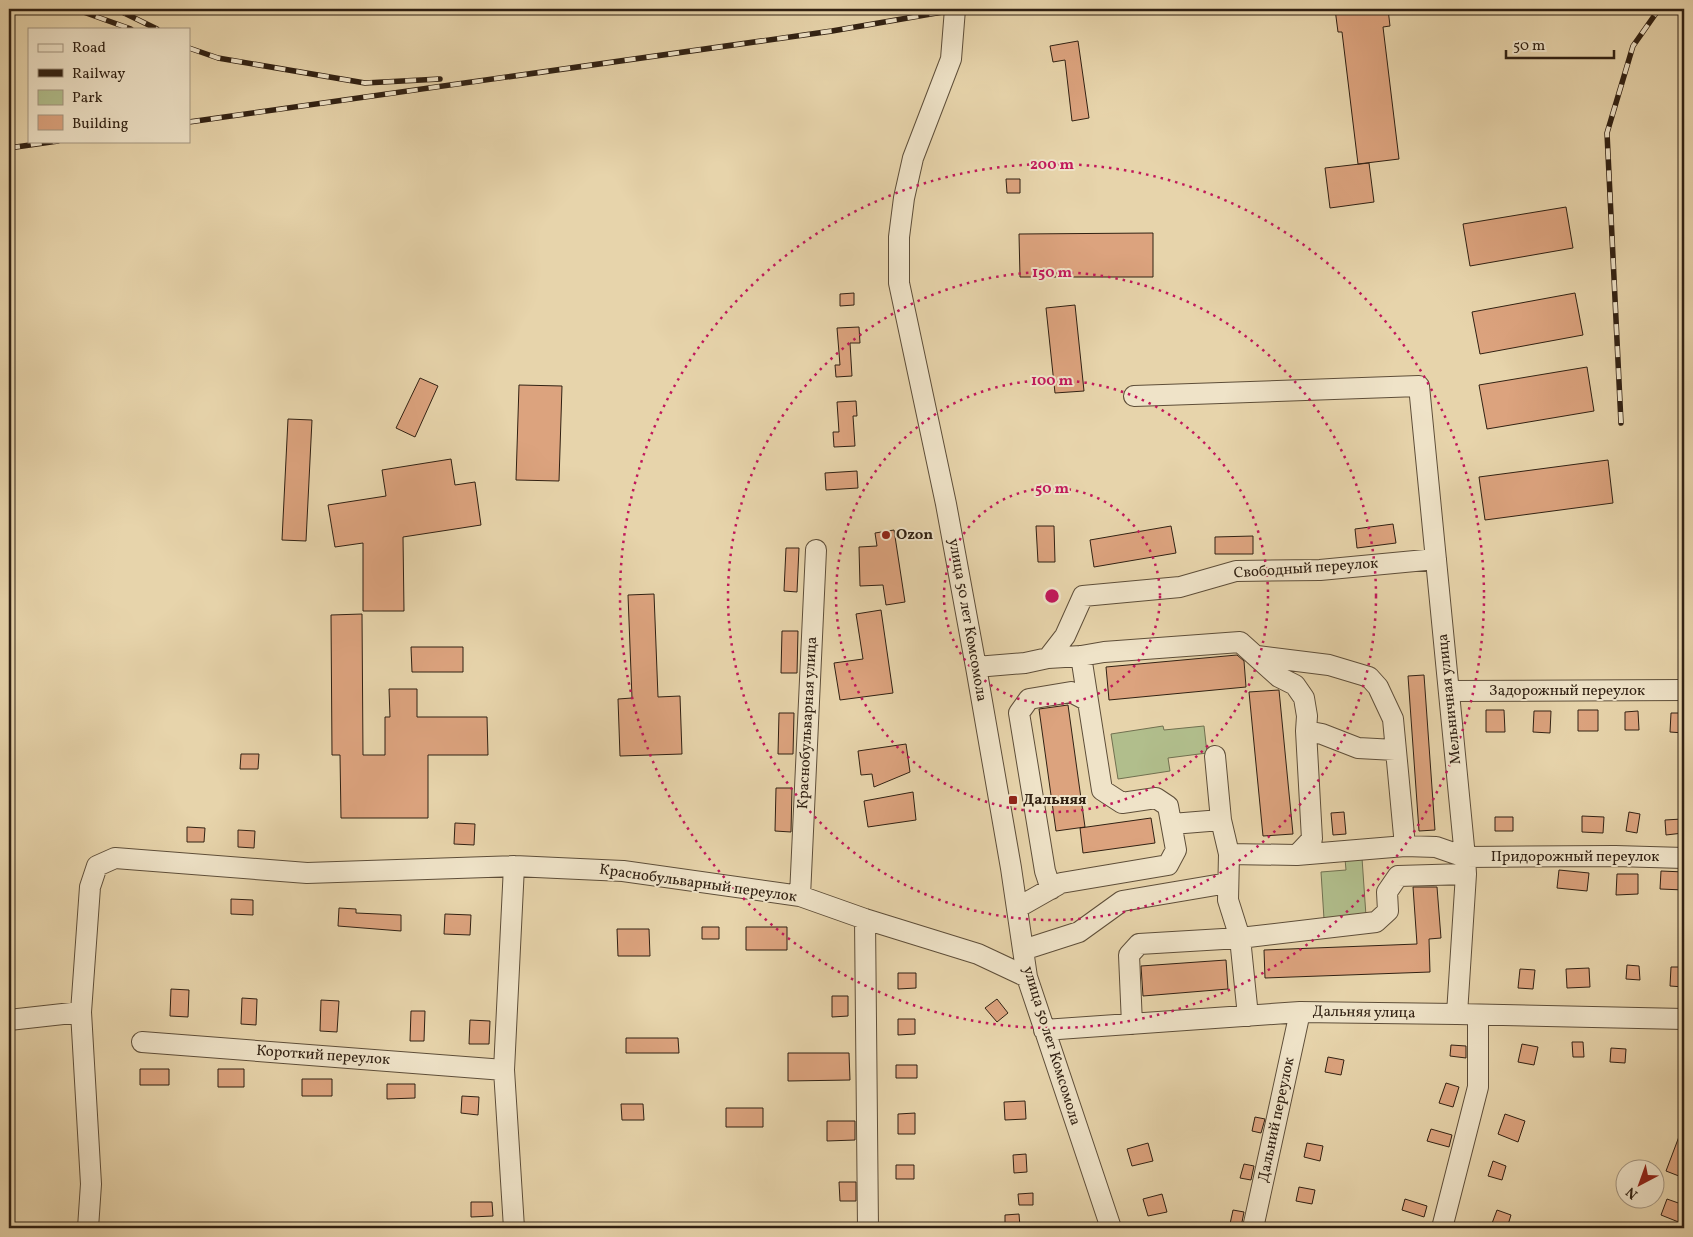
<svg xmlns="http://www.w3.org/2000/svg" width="1693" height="1237" viewBox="0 0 1693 1237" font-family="Vollkorn,serif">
	<rect width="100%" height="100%" fill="#e7d4ab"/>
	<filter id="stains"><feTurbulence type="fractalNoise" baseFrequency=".004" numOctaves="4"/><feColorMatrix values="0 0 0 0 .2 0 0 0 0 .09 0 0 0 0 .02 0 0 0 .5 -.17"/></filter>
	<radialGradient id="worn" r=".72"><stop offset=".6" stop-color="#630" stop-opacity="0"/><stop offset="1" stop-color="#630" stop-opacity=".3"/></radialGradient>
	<path fill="#b1be8c" stroke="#717050" d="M1163,726L1164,730L1204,726L1207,753L1168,758L1170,771L1118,779L1111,734Z
		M1362,858L1366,916L1324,919L1321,872L1346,870L1345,859Z"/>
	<path fill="#dca37e" stroke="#312113" d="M1335,9H1388L1390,26L1383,27L1399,159L1358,164L1342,32H1338Z
		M1078,41L1089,118L1072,121L1065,60L1053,62L1050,46Z
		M1369,163L1374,202L1330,208L1325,168Z
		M1006,179H1020V193H1007Z
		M1566,207L1573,248L1470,266L1463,224Z
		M1153,233V277H1020L1019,234Z
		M854,293V305L840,306V294Z
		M1575,293L1583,335L1480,354L1472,312Z
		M1075,305L1084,391L1055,393L1046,308Z
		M859,327L860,343H850L852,376L836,377L835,365H840L837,328Z
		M1587,367L1594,411L1487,429L1479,385Z
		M420,378L438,386L415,437L396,428Z
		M519,385L562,386L559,481L516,480Z
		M856,401L857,416H853L855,446L834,447L833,432H839L837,402Z
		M288,419L312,420L306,541L282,540Z
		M451,459L455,485L475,482L481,525L403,537L404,611H363V543L335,547L328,505L386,496L382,470Z
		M1608,460L1613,503L1485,520L1479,477Z
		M857,471L858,488L826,490L825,473Z
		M1393,524L1396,543L1357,548L1355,529Z
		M1036,526H1054L1055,562H1038Z
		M1171,526L1176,553L1094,567L1090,540Z
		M894,530L905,602L886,605L883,585L860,586L859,547L877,546L875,533Z
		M1253,536V554H1215V537Z
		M786,548H799L797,592L784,591Z
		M654,594L658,697L680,696L682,754L620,756L618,699L632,698L628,595Z
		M881,610L893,693L840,700L834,663L863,659L856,614Z
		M362,614L363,755H385V717H390L389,689H417V717H487L488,755H428V818H341L340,755H332L331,615Z
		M782,631H798L797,673H781Z
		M411,647H463V672H412Z
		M1237,655L1244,661L1246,687L1109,700L1106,667Z
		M1424,675L1435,830L1419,831L1408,676Z
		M1279,690L1293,834L1263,836L1249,692Z
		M1068,705L1085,827L1056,831L1039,709Z
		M1486,710H1504L1505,732H1486Z
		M1578,710H1598V731H1578Z
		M1534,711H1551L1550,733L1533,732Z
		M1638,711L1639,730H1625V712Z
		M779,713H794L793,754H778Z
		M1671,713H1684V733L1670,732Z
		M906,744L910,772L874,787L872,774L861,775L858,751Z
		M241,754H259L258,769H240Z
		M776,788H792L791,832L775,831Z
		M913,792L916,820L868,827L864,801Z
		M1344,812L1346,834L1333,835L1331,813Z
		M1629,812L1640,814L1637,833L1626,831Z
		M1582,816L1604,817L1603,833L1582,832Z
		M1495,817H1513V831H1495Z
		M1151,818L1155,843L1083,853L1080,828Z
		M1682,819L1683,833L1666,835L1665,820Z
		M455,823L475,824L474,845L454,844Z
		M187,827L205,828L204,842H187Z
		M238,830L255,831L254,848L238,847Z
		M1559,870L1589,873L1587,891L1557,888Z
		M1661,871L1684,872V890L1660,889Z
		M1617,874H1638V894L1616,895Z
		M1413,887H1437L1441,938L1429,939L1430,972L1265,978L1264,950L1417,944Z
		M231,899L253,900V915L231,914Z
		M339,908L356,909V913L401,915V931L338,926Z
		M445,914L471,915L470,935L444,934Z
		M702,927H719V939H702Z
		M746,927H787V950H746Z
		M617,929H649L650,956H618Z
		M1226,960L1228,989L1143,996L1141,966Z
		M1627,965L1639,966L1640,980L1626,979Z
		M1671,967H1684V987L1670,986Z
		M1589,968L1590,987L1567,988L1566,969Z
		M1520,969L1535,970L1533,989L1518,988Z
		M898,973H916V988L898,989Z
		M171,989L189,990L188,1017L170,1016Z
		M832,996H848V1016L832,1017Z
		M242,998L257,999L256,1025L241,1024Z
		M997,999L1008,1013L997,1022L985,1008Z
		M321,1000L339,1001L337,1032L320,1031Z
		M411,1011H425L424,1041H410Z
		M898,1019H915V1034L898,1035Z
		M470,1020L490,1021L489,1044H469Z
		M626,1038H678L679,1053H626Z
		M1572,1042H1583L1584,1057H1573Z
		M1522,1044L1538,1047L1534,1065L1518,1062Z
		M1451,1045L1466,1046V1058L1450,1056Z
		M1611,1048L1626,1049L1625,1063L1610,1062Z
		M788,1053H849L850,1080L788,1081Z
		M1328,1057L1344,1060L1341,1075L1325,1072Z
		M896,1065H917V1078H896Z
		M140,1069H169V1085H140Z
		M218,1069H244V1087H218Z
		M302,1079H332V1096H302Z
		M1446,1083L1459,1087L1453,1107L1439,1103Z
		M387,1084H415V1098L387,1099Z
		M462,1096L479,1097L478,1115L461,1113Z
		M1025,1101L1026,1119L1005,1120L1004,1102Z
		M621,1104H643L644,1120H622Z
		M726,1108H763V1127H726Z
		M915,1113V1134H898V1114Z
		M1505,1114L1525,1121L1518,1142L1498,1134Z
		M1255,1117L1265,1119L1261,1133L1252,1131Z
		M827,1121H855V1140L827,1141Z
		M1683,1126H1684V1178L1666,1171Z
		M1431,1129L1452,1135L1449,1147L1427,1141Z
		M1148,1143L1153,1161L1132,1166L1127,1149Z
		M1307,1143L1323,1146L1320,1161L1304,1157Z
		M1026,1154L1027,1172L1014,1173L1013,1155Z
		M1493,1161L1506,1166L1502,1180L1488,1176Z
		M1244,1164L1254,1166L1251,1180L1240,1178Z
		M896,1165H914V1179H896Z
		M839,1182H856V1201H840Z
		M1299,1187L1315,1190L1312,1204L1296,1201Z
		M1033,1193V1205H1019L1018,1194Z
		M1162,1194L1167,1212L1148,1216L1143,1199Z
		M1405,1199L1427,1206L1424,1217L1402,1210Z
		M1667,1199L1684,1205V1215L1681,1223L1661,1215Z
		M471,1202H492L493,1216L471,1217Z
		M1233,1210L1244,1212L1241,1227L1230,1224Z
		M1497,1210L1511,1215L1507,1228H1498L1491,1226Z
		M1019,1214L1020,1227L1005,1228V1215Z"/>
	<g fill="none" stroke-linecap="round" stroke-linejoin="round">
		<g stroke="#5e4e39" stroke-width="22">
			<path id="minor" d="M955,9L951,59L913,158L904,198L899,237V283L946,504L976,667L1011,868L1027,977L1111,1228
				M1134,396L1419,386L1465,857L1466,874L1457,1014
				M1081,656L1088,701
				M1257,656L1329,665L1369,677L1378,687L1393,719L1405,846L1436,847L1465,857L1615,856L1684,858
				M1048,658L1081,656L1104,652L1240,642L1279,677L1295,685L1304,698L1307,716L1306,731L1322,734L1358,748L1395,750
				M976,667L1025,663L1048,658L1065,636L1083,596L1180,587L1236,571L1320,570L1436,559
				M1449,691L1684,690
				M1215,756L1221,820L1229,854L1228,900L1240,938L1248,1016
				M1172,824L1221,820
				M1229,854L1297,855L1312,839L1306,731
				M1297,855L1405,846
				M514,866L504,1070L514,1228
				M800,896L816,550
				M1017,908L1061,883L1168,865L1176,850L1168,806L1156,798L1122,803L1102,790L1088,701L1071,692L1029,699L1019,713L1045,871L1051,889
				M865,919L868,1228
				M1023,950L1079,932L1122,901L1228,883
				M81,1012L91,1184L88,1228
				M9,1020L81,1012L90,887L97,866L115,858L307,873L514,866L623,871L800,896L865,919L978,954L1027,977
				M1132,1024L1129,955L1139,944L1240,938L1376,922L1388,911L1387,892L1398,876L1466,874
				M1044,1030L1300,1012L1457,1014L1684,1019
				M142,1042L504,1070
				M1253,1228L1300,1012
				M1442,1228L1478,1087V1015"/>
		</g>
		<use href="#minor" stroke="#efe3c8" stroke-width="20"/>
		<g stroke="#312113" stroke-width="5.5">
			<path id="rail" d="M75,9L131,29
				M116,9L157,29
				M189,48L218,58L365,83L440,79
				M189,122L832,31L960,9
				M9,146L16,147L58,141
				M1621,423L1607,133L1633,46L1659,9"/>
		</g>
		<use href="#rail" stroke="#efe3c8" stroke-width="4" stroke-dasharray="11" stroke-linecap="butt"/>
	</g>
	<g fill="none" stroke="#c2185b" stroke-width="2.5" stroke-dasharray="2.5 5">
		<circle cx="1052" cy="596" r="108"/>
		<circle cx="1052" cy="596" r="216"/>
		<circle cx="1052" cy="596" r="324"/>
		<circle cx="1052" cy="596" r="432"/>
	</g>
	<g fill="#8f2418" stroke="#efe3c8" stroke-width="2">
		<circle cx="886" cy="535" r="5"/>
		<rect x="1008" y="795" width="10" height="10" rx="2.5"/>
	</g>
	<g text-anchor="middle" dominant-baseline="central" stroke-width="4" stroke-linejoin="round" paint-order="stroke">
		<g font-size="15" font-weight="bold" fill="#312113" stroke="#efe3c8" text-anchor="start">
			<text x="896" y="535">Ozon</text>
			<text x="1023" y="800">Дальняя</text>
		</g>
		<g font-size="15" fill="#312113" stroke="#efe3c8">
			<text transform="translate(1306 569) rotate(-4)">Свободный переулок</text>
			<text transform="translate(967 620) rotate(80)">улица 50 лет Комсомола</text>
			<text x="1567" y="691">Задорожный переулок</text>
			<text transform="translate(1450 699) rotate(-96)">Мельничная улица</text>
			<text transform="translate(808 723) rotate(-87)">Краснобульварная улица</text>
			<text x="1575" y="857">Придорожный переулок</text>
			<text transform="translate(698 884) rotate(8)">Краснобульварный переулок</text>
			<text transform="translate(1364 1013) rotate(1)">Дальняя улица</text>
			<text transform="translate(1051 1046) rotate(73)">улица 50 лет Комсомола</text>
			<text transform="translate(323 1056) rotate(4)">Короткий переулок</text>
			<text transform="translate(1277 1120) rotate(-78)">Дальний переулок</text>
		</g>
	</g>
	<circle cx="1052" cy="596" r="8" fill="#c2185b" stroke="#efe3c8" stroke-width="2.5"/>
	<g font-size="15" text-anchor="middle" font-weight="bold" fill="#c2185b" stroke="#efe3c8" stroke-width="4" stroke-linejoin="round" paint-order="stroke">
		<text x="1052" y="169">200 m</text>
		<text x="1052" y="277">150 m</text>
		<text x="1052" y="385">100 m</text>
		<text x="1052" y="493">50 m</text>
	</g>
	<rect width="1693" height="1237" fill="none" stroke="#e7d4ab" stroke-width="30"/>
	<rect x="10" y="10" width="1673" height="1217" fill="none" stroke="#312113" stroke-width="2.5"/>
	<rect x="15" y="15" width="1663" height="1207" fill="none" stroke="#312113"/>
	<rect x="28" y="28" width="162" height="115" fill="#efe3c8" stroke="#a39580"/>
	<rect x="38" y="44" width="25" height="8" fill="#efe3c8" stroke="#a39580"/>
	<text x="72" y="52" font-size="15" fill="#312113">Road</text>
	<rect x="38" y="69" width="25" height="8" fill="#312113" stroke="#a39580"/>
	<text x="72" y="78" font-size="15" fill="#312113">Railway</text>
	<rect x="38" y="90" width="25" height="15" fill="#b1be8c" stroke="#a39580"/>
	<text x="72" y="102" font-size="15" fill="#312113">Park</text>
	<rect x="38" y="115" width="25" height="15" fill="#dca37e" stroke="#a39580"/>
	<text x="72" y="128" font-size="15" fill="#312113">Building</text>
	<g transform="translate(1640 1184) rotate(221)"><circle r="24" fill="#efe3c8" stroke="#a39580"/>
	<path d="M0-4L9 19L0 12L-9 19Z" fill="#8f2418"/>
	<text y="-8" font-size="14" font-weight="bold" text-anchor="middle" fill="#312113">N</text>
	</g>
	<path d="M1506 50v8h108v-8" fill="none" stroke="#312113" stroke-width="2.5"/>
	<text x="1513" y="50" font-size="15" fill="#312113" stroke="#efe3c8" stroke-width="4" paint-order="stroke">50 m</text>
	<rect width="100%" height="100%" filter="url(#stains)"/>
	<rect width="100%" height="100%" fill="url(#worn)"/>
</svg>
